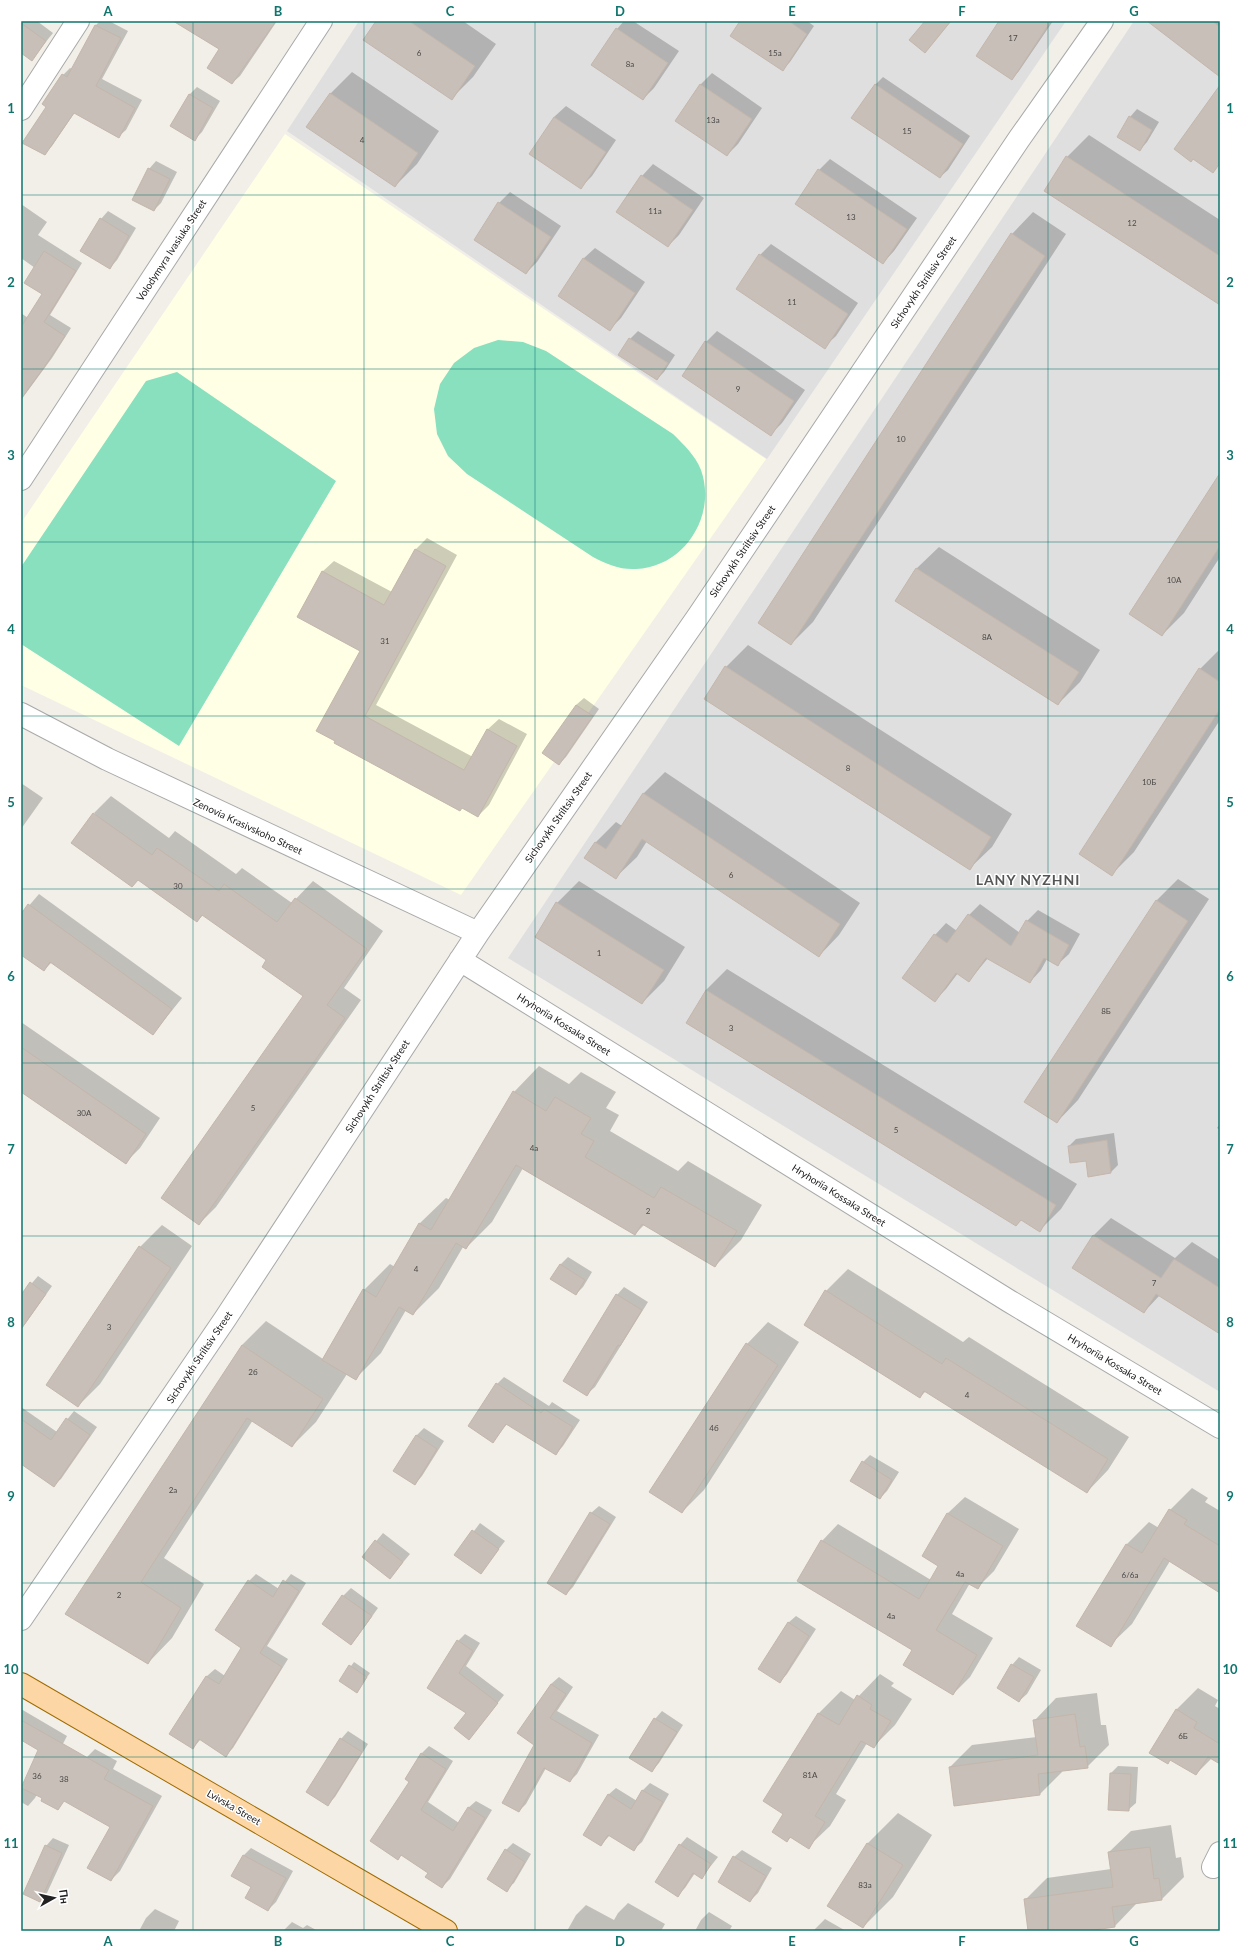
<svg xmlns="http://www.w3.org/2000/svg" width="1241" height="1952" viewBox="0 0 1241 1952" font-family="Lato,sans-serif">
	<rect width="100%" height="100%" fill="#f2efe9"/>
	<path fill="#e0dfdf" d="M359,21H1066L767,459L287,131Z
		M1134,21H1220V1392L508,958Z"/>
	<path fill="#ffffe5" d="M285,134L766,459L461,895L21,685V523Z"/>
	<path fill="#88e0be" d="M498,340L523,342L546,351L673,434C684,445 695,455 701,470C717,515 685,567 636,569C620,570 607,564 593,557L467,474L448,456L437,434L434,409L440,384L454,363L474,348Z
		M177,372L336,481L179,746L21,644V567L146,381Z"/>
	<path fill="#0003" d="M21,21H37L53,33L32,59L21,51Z
		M100,21H109L128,31L102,79L142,100L126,130L118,137L75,112L52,146L44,153L48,106L63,75L70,68L72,69L96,25Z
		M193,21H277L240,76L232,83L221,49Z
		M377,21H463L496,44L473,77L451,99Z
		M624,21H633L679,51L654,88L643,99L617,29Z
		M741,21H807L814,26L790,62L782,70Z
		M926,21H951L925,52Z
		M1000,21H1053L1019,71L1012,79Z
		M1161,21H1220V68Z
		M352,72L439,131L417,164L395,186L330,94Z
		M712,73L762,108L738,144L727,155L700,85Z
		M883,77L970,136L948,170L940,177L875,85Z
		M197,87L220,101L202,132L195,139L189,95Z
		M566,106L616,140L592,176L581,187L554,117Z
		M1137,109L1159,122L1147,142L1140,150L1130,117Z
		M1089,135L1220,220V304L1045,191L1067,157Z
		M830,159L917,218L894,251L883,263L819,170Z
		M156,161L177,172L161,203L154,210L149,169Z
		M653,164L704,198L679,235L668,246L642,176Z
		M510,192L561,226L537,262L526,273L499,203Z
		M21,204L47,222L38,235L82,263L50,315L71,328L52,358L21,400V313L28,318L43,294L35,268L21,258Z
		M108,211L136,228L117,260L110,268L101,219Z
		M1033,212L1066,234L813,622L791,644L1012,234Z
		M771,244L858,303L836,336L824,347L760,255Z
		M595,248L645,282L621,318L610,329L583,259Z
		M638,331L675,355L664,372L657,379L620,355L630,339Z
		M717,331L805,390L782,423L771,434L706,342Z
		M1220,475V557L1184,613L1162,635Z
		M427,538L457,555L376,705L473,757L487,730L499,719L527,734L489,805L478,816L335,742L361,650L322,572L334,561L392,592L415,550Z
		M939,547L1100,650L1080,682L1058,704L897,601L917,568Z
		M748,645L1012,814L992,847L970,868L726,667Z
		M1220,649V720L1134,852L1112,874L1200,669Z
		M584,698L599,709L566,757L559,764L576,705Z
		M665,772L860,903L839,935L819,956L647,841L637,857L616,877L586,857L596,842L616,822L622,826L644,793Z
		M21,783L43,798L21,829Z
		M111,796L169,838L175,831L236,874L242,868L292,903L313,881L383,931L344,988L361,1000L216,1207L199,1224L304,996L267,960L203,915L197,921L94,813Z
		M1178,879L1209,899L1078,1100L1057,1122L1026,1101L1157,900Z
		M579,881L685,947L664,981L642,1003L557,903Z
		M39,894L182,998L153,1034L52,962L44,970L21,953V915Z
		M980,904L1020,933L1027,921L1038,910L1080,934L1069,954L1057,965L1047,959L1041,970L1030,982L988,958L969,981L958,973L946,989L935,1000V935L946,923L957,931L969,915Z
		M727,969L1077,1184L1061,1209L1040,1230L1022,1219L1016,1225L706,990Z
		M21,1022L160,1118L140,1148L125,1163L21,1091Z
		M539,1066L569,1084L581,1072L616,1092L606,1108L619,1115L610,1131L678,1171L688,1161L762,1205L741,1240L715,1266L645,1224L635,1234L523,1168L492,1222L466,1248L463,1247L439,1288L413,1314L406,1310L381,1353L355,1379L347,1374L316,1422L292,1446L253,1420L164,1558L204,1584L172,1638L148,1663L66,1614L242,1345L266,1321L323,1359L364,1290L390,1264L395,1267L420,1223L446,1198L450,1200L514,1092Z
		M1220,1124V1130L1217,1128Z
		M1114,1133L1118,1165L1111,1172L1087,1160L1069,1146L1076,1139Z
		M1111,1218L1175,1258L1192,1242L1220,1260V1333L1160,1295L1144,1312L1073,1267L1094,1235Z
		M162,1225L192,1246L100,1384L78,1406L140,1247Z
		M568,1257L592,1272L583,1287L576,1294L560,1265Z
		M848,1269L963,1342L969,1337L1129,1437L1108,1470L1087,1492L926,1391L920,1397L826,1291Z
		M38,1276L52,1286L21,1330V1296Z
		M624,1287L648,1302L595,1387L587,1394L617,1295Z
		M768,1322L799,1342L704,1490L682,1512L747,1344Z
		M504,1377L549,1406L552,1402L580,1420L563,1446L556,1454L507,1424L493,1441L497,1384Z
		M21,1407L57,1432L74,1411L97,1427L61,1479L53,1486L21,1463Z
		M424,1428L444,1441L422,1476L415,1484L416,1436Z
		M870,1455L899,1472L887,1491L880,1498L863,1462Z
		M1192,1488L1208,1498L1205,1502L1220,1511V1591L1170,1561L1132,1624L1110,1645L1078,1626L1127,1544L1149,1522L1159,1528L1170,1510Z
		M965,1497L1019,1529L994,1571L977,1588L970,1583L952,1614L993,1638L970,1677L953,1694L822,1541L838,1524L931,1580L940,1565L923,1556L948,1513Z
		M599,1506L616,1517L573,1587L566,1594L591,1513Z
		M480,1523L505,1541L481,1572L456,1555Z
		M383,1533L410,1554L390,1578L363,1557Z
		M256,1574L279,1589L291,1574L306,1583L267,1646L288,1659L233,1748L226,1755L201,1739L193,1748L171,1733L207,1676L215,1669L225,1676L242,1648L249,1581Z
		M351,1588L378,1608L358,1636L351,1644L323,1624L343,1596Z
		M796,1616L816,1629L787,1674L780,1682L788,1623Z
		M465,1634L480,1643L466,1666L504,1695L469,1739L467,1713L428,1688L458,1641Z
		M1019,1657L1041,1670L1027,1694L1019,1701L1012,1665Z
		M354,1662L370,1673L357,1691L340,1681Z
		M880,1674L894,1683L891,1686L912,1699L895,1725L873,1747L867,1743L836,1794L846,1800L830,1826L808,1847L791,1837L787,1841L785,1814L764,1801L819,1713L841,1691L855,1700Z
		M559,1677L573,1687L557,1711L599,1735L577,1774L570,1781L546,1768L526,1804L519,1811L536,1745L519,1733L551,1684Z
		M1198,1688L1218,1700L1215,1706L1220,1709V1763L1212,1758L1196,1774L1176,1710Z
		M1097,1693L1101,1725H1106L1109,1745L1087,1767L1061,1770L1062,1772L1040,1794L955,1805L950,1767L972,1745L1037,1737L1035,1720L1056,1698Z
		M21,1709L67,1736L35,1798L28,1806L21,1802V1790L40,1750L21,1739Z
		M662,1711L683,1725L659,1763L652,1771L655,1719Z
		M348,1731L368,1744L335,1797L328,1804L341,1739Z
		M429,1746L453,1761L428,1802L459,1823L468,1808L476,1801L492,1810L450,1879L442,1887L429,1872L402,1855L398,1858L411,1782L421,1754Z
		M95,1749L117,1761L113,1769L162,1796L120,1871L111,1880V1826L86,1758Z
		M1118,1766L1138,1767L1136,1803L1128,1810L1111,1773Z
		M650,1783L669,1794L642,1842L634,1849L610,1835L601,1845L608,1795L616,1788L637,1801L643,1790Z
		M898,1813L932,1835L893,1897L863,1927L829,1905L868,1843Z
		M1171,1825L1176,1858L1181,1857L1184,1877L1162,1899L1136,1902V1904L1115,1926L1080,1931H1029L1025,1900L1047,1878L1111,1869L1109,1852L1131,1831Z
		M687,1837L718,1857L702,1877L695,1873L685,1888L678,1895L680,1845Z
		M53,1838L69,1845L47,1893L39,1901L46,1846Z
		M513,1843L531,1854L514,1883L506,1890V1850Z
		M251,1848L293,1871L276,1902L268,1910L253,1886L233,1875L244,1855Z
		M742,1850L772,1868L758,1893L750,1901L734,1857Z
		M628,1903L665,1924L661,1931H567L576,1915L586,1905L614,1920L618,1913Z
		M155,1909L179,1921L174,1931H139L146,1918Z
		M709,1912L732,1926L729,1931H695L701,1920Z
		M825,1919L846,1931H813Z
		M292,1922L303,1928L307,1925L318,1931H283Z"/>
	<path fill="#c7bfb8" stroke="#c4b6ab" d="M173,21H276L232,84L207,68L219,49Z
		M376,21H409L475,66L452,100L363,40Z
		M740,21H789L807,34L783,71L730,36Z
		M925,21H951L925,53L909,40Z
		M999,21H1051L1012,80L976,56Z
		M1147,21H1212L1220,27V77Z
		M21,23L46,41L32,61L21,53Z
		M95,25L121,38L96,86L135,108L119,138L74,113L45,155L22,143L46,107L42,104L62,74L67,77Z
		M616,28L668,63L643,100L591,65Z
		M700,84L752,119L727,156L675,121Z
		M875,84L963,144L940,178L851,118Z
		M1220,85V163L1213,173L1193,159L1191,162L1174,149Z
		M330,93L418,153L395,187L306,127Z
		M189,94L213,108L195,141L170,126Z
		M1129,116L1152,130L1140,151L1117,137Z
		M554,117L606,152L581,189L529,154Z
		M1066,156L1220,256V305L1044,191Z
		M148,168L170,179L154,211L132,200Z
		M818,169L907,229L883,264L795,204Z
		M641,175L693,210L668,247L616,212Z
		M498,202L551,237L526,274L474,240Z
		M100,218L129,236L110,269L80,251Z
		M1011,233L1045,256L791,645L758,623Z
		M44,251L76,271L44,322L65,336L45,366L21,399V327L42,294L24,283Z
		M759,254L848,314L825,349L736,289Z
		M583,258L635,293L610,331L558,296Z
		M629,338L668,363L657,380L618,355Z
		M705,341L794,401L771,436L682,376Z
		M1220,473V546L1162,636L1129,614Z
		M415,549L446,566L365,716L464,770L487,729L517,746L478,817L462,808L460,811L334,743L335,741L316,731L360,651L297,617L322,571L384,605Z
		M916,568L1079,672L1058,705L895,601Z
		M725,666L991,837L970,870L704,699Z
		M1199,668L1220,682V709L1112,876L1079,854Z
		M576,705L593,716L559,765L542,753Z
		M643,793L840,924L819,957L642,839L616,879L584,858L595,842L606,849Z
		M93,813L152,855L157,848L219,891L224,884L277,922L295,898L367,949L327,1005L345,1018L199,1225L161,1198L303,996L262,967L266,960L202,915L197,922L138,880L132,887L71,843Z
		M1156,900L1188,921L1057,1123L1024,1102Z
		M556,902L664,970L642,1004L535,937Z
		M28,904L172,1009L153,1035L50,962L44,971L21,955V914Z
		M968,914L1011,946L1026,920L1069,945L1058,966L1044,958L1030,983L986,958L969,982L956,973L935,1002L902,978L934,934L947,943Z
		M706,990L1056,1205L1040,1232L1021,1220L1016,1226L686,1023Z
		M21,1047L146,1134L126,1164L21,1092Z
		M513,1091L546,1111L555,1097L591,1118L581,1134L594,1141L585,1157L654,1198L661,1187L737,1231L715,1267L642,1224L635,1235L516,1165L466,1249L456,1243L413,1315L399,1307L356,1380L322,1360L363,1289L376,1297L419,1223L431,1230Z
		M1107,1140L1111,1173L1088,1177L1086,1161L1070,1163L1068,1146Z
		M1093,1235L1161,1278L1174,1259L1220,1288V1334L1156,1294L1144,1313L1072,1268Z
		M139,1246L171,1268L78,1407L46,1385Z
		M560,1264L585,1280L576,1295L550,1279Z
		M30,1282L46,1294L21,1329V1295Z
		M825,1290L942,1364L946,1358L1108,1459L1087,1493L924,1391L920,1398L804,1325Z
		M616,1294L642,1310L620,1346L618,1345L587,1396L563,1381Z
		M746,1343L778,1365L682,1513L649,1492Z
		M242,1345L323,1399L292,1447L247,1418L141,1582L181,1608L148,1664L65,1614Z
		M496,1383L541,1413L544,1409L573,1427L556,1455L506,1424L493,1443L468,1426Z
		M66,1418L90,1435L54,1487L21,1464V1419L51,1440Z
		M416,1435L437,1449L415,1485L393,1471Z
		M862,1461L892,1480L880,1499L850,1481Z
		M1169,1509L1187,1520L1184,1524L1220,1546V1593L1164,1558L1111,1647L1076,1626L1126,1544L1142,1553Z
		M590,1512L610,1524L566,1595L547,1583Z
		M947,1513L1003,1546L978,1589L965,1582L936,1630L977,1655L953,1695L903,1665L912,1650L797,1581L821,1540L919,1599L938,1566L922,1556Z
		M472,1530L499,1549L481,1574L454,1555Z
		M375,1540L403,1562L390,1579L362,1557Z
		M248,1580L273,1597L283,1580L299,1591L260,1653L282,1667L226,1757L199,1739L193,1749L169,1734L206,1676L219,1684L241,1648L215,1630Z
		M342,1595L372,1616L351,1645L322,1624Z
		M788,1622L809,1636L780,1683L758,1669Z
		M457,1640L473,1651L459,1673L498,1703L469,1740L454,1728L466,1713L427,1688Z
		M1011,1664L1034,1677L1019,1702L997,1688Z
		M349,1665L367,1677L357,1693L339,1681Z
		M551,1684L566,1694L550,1718L592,1743L570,1782L544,1768L519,1812L502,1803L534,1745L517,1733Z
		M857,1695L872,1705L870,1709L891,1721L874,1748L861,1741L815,1816L825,1822L809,1849L790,1837L787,1842L772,1832L783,1814L763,1801L818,1713L839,1725Z
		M1176,1709L1197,1722L1194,1728L1220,1744V1764L1208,1757L1196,1775L1170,1760L1168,1764L1149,1753Z
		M1075,1714L1080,1747L1085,1746L1088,1768L1038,1774L1040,1795L954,1806L949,1767L1038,1755L1033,1720Z
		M654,1718L677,1732L652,1772L629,1758Z
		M21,1720L109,1770L104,1779L153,1806L111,1881L87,1868L110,1827L64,1801L58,1810L41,1801L42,1798L21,1788L38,1750L21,1740Z
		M340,1738L362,1752L328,1806L306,1792Z
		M421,1753L446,1769L421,1810L453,1831L468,1807L485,1818L442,1888L425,1877L428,1873L401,1855L398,1860L370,1841L409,1782L405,1779Z
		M1110,1773L1131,1774L1129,1811L1108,1810Z
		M642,1790L663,1802L634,1851L608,1835L601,1846L583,1835L608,1794L631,1809Z
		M867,1843L903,1865L863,1928L827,1906Z
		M679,1844L711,1864L702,1879L693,1873L678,1897L655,1882Z
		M45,1845L62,1853L40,1902L23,1894Z
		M1150,1847L1154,1879L1159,1878L1162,1900L1112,1907L1115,1927L1087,1931H1028L1024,1899L1113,1887L1108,1852Z
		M505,1849L525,1862L507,1892L487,1879Z
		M243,1855L286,1878L268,1911L245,1898L251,1887L231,1876Z
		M733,1856L766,1876L750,1902L718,1882Z"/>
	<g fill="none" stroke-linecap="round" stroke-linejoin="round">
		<g stroke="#a9a9a9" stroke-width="24">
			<path id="minor" d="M21,109L78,21
				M21,479L321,21
				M21,714L107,759L478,933
				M460,960L1009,1301L1220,1427
				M21,1619L225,1319L478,933L699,615L1019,139L1102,21
				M1213,1867L1220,1853"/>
		</g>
		<g stroke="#a06b00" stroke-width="24">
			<path id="major" d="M21,1684L446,1931"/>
		</g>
		<use href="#minor" stroke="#fff" stroke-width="22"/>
		<use href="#major" stroke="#fcd6a4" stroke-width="22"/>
	</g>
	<path fill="none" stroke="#0f766e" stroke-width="1" stroke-opacity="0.55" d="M193,21V1931M364,21V1931M535,21V1931M706,21V1931M877,21V1931M1048,21V1931M21,195H1220M21,369H1220M21,542H1220M21,716H1220M21,889H1220M21,1063H1220M21,1236H1220M21,1410H1220M21,1583H1220M21,1757H1220"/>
	<g text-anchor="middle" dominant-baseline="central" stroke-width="3" stroke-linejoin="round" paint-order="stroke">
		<g font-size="8" fill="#4b4948">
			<text x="1013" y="38">17</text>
			<text x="419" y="53">6</text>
			<text x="775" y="53">15а</text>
			<text x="630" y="64">8а</text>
			<text x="713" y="120">13а</text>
			<text x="907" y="131">15</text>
			<text x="362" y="140">4</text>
			<text x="655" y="211">11а</text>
			<text x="851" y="217">13</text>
			<text x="1132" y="223">12</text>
			<text x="792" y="302">11</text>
			<text x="738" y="389">9</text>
			<text x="901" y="439">10</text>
			<text x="1174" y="580">10А</text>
			<text x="987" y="637">8А</text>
			<text x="385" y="641">31</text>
			<text x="848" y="768">8</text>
			<text x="1149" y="782">10Б</text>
			<text x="731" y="875">6</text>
			<text x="178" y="886">30</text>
			<text x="599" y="953">1</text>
			<text x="1106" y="1011">8Б</text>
			<text x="731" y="1028">3</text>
			<text x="253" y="1108">5</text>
			<text x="84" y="1113">30А</text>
			<text x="896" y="1130">5</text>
			<text x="534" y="1148">4а</text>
			<text x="648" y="1211">2</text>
			<text x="416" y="1269">4</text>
			<text x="1154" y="1283">7</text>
			<text x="109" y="1327">3</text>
			<text x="253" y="1372">2б</text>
			<text x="967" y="1395">4</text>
			<text x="714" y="1428">4б</text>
			<text x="173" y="1490">2а</text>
			<text x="960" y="1574">4а</text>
			<text x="1130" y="1575">6/6а</text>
			<text x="119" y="1595">2</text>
			<text x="891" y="1616">4а</text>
			<text x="1183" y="1736">6Б</text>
			<text x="810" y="1775">81А</text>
			<text x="37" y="1776">36</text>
			<text x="64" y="1779">38</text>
			<text x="865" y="1885">83а</text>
		</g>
		<g font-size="10" fill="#222" stroke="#fff">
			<text transform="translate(171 250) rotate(-57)">Volodymyra Ivasiuka Street</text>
			<text transform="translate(923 282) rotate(-56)">Sichovykh Striltsiv Street</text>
			<text transform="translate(742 551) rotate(-56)">Sichovykh Striltsiv Street</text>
			<text transform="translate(558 817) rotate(-55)">Sichovykh Striltsiv Street</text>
			<text transform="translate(248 826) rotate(25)">Zenovia Krasivskoho Street</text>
			<text transform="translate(564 1024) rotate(32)">Hryhoriia Kossaka Street</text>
			<text transform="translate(377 1086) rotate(-57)">Sichovykh Striltsiv Street</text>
			<text transform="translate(839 1195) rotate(32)">Hryhoriia Kossaka Street</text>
			<text transform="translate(199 1357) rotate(-56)">Sichovykh Striltsiv Street</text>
			<text transform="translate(1115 1364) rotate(31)">Hryhoriia Kossaka Street</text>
			<text transform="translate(234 1807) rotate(30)">Lvivska Street</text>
		</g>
		<g font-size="14" font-weight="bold" letter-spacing="1" fill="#555" stroke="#fff">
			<text x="1028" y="879">LANY NYZHNI</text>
		</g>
	</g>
	<rect width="1241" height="1952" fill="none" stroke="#ffffff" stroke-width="44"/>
	<g transform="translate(54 1898) rotate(82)" stroke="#ffffff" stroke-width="3" paint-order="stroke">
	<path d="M0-3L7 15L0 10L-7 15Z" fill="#222222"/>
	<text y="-6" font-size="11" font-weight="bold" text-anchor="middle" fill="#222222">Пн</text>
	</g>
	<rect x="22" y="22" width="1197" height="1908" fill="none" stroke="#0f766e" stroke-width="1.5"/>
	<g font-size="13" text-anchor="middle" font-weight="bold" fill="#0f766e">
		<text x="108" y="16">A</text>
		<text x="278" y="16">B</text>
		<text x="450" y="16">C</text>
		<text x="620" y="16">D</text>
		<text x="792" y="16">E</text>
		<text x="962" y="16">F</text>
		<text x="1134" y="16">G</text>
		<text x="11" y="113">1</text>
		<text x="1230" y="113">1</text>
		<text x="11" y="287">2</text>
		<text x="1230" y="287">2</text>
		<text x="11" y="460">3</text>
		<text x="1230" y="460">3</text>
		<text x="11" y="634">4</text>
		<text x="1230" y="634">4</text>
		<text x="11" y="807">5</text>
		<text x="1230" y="807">5</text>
		<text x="11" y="981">6</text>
		<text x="1230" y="981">6</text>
		<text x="11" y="1154">7</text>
		<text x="1230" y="1154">7</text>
		<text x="11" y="1327">8</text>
		<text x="1230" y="1327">8</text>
		<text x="11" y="1501">9</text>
		<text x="1230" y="1501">9</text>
		<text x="11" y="1674">10</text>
		<text x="1230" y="1674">10</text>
		<text x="11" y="1848">11</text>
		<text x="1230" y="1848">11</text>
		<text x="108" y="1946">A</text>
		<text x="278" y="1946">B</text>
		<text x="450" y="1946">C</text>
		<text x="620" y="1946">D</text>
		<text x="792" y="1946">E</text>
		<text x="962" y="1946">F</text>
		<text x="1134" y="1946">G</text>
	</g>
</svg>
